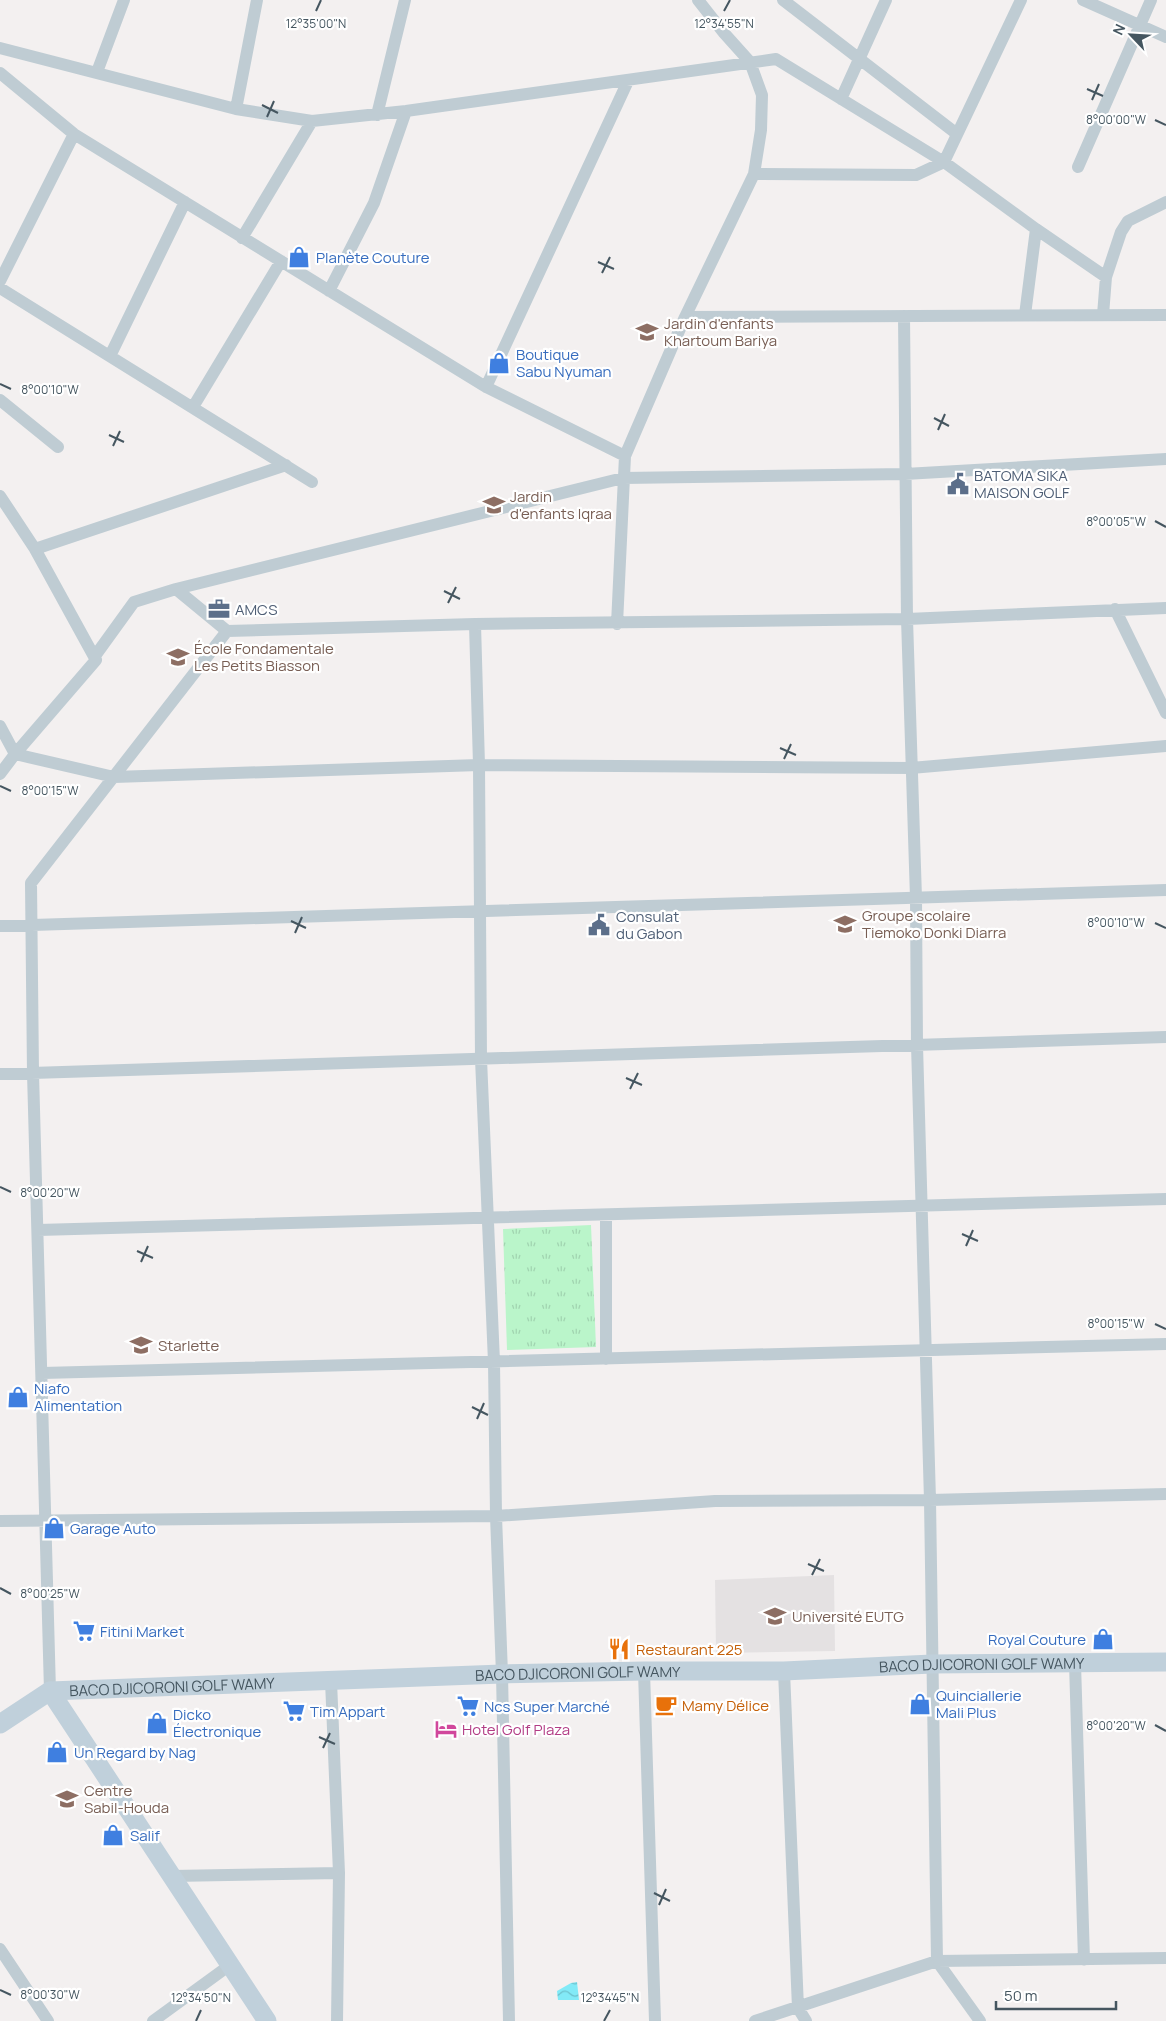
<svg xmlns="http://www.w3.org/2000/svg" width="1166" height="2021" viewBox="0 0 1166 2021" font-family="Manrope,sans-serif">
	<defs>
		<pattern id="grass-tufts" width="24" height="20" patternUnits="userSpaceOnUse" patternTransform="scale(1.25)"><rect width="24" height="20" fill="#baf5ca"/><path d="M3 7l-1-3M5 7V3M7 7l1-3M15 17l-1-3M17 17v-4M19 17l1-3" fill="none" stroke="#a1d4b0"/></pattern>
		<pattern id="water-waves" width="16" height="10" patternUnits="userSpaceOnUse" patternTransform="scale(1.25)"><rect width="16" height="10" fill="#82eaf7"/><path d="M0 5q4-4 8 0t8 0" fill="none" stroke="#6cc0cb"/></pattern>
	</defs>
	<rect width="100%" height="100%" fill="#f3f0f0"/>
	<path fill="#e4e1e2" d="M834,1575L835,1651L716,1653L715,1580Z"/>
	<path fill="url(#grass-tufts)" d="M591,1225L596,1347L507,1350L503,1229Z"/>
	<path fill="url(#water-waves)" d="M577,1982L579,2000H558L557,1991L571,1983Z"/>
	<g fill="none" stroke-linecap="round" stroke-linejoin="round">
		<path stroke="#bfccd3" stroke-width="12" d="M783,0L957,134
			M1083,0L1166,37
			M0,48L236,109L312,121L406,111L776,59L944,162L1036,229L1106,277L1103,315
			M97,72L124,0
			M0,73L74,134L486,387L625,456
			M841,99L886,0
			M236,109L257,0
			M377,115L405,0
			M1078,167L1151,0
			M754,174L916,175L944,162L1021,0
			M242,238L312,121
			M1106,277L1121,232L1128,221L1166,202
			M0,281L74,134
			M0,288L312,482
			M329,291L374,203L406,111
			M1025,315L1036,229
			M904,316L907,619L916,898L917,1045L930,1500L937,1961L980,2021
			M685,317L1166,315
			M110,356L185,202
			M486,387L628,81
			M0,400L58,447
			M193,407L281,261
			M0,496L35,549L96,660L15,754L0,774
			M35,549L286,465
			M176,589L227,631L475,624L907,619L1166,608
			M1115,609L1166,713
			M475,624L479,765L481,1059L494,1362L496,1516L502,1674L509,2021
			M617,624L625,456L685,317L754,174L761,130L762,95L750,62L724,33L698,0
			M95,656L134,602L176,589L623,478L905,474L1166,459
			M0,726L15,754
			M15,754L114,777L479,765L911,768L1166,746
			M0,926L1166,890
			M0,1074L1166,1037
			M606,1215V1359
			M38,1230L1166,1199
			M42,1373L1166,1344
			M0,1521L496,1516L715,1501L930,1500L1166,1494
			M1075,1663L1084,1960
			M644,1671L655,2021
			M784,1671L798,2008L806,2021
			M331,1681L339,1873L337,2021
			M50,1691L33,1073L31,883L227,631
			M172,1876L339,1873
			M0,1949L48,2021
			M153,2021L230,1965
			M755,2021L937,1961L1166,1958"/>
		<g stroke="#c0d0db" stroke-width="19">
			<path d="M50,1691L267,2021"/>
			<path id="s1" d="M0,1724L50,1691L502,1674L644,1671H784L932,1664L1166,1662"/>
		</g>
	</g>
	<path fill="none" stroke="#455660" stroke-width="2" d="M316,11L321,0M724,11L730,0M1087,89L1103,96M1092,100L1099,84M262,105L278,113M267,117L274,101M1155,120L1166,125M598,262L614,269M602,273L610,257M0,384L11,389M934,418L949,426M938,430L945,414M109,435L124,442M113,446L120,431M1155,521L1166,527M444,591L460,599M448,603L456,587M780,748L796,755M784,759L791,744M0,786L11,791M291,921L306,928M1155,923L1166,928M295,933L302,917M626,1078L642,1085M630,1089L638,1073M0,1187L11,1192M962,1234L978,1241M966,1246L973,1230M137,1251L153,1258M141,1262L148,1246M1155,1324L1166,1329M472,1407L488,1415M477,1419L484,1403M808,1564L824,1571M812,1575L820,1559M0,1588L11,1594M1155,1725L1166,1731M319,1737L335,1744M323,1748L330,1733M654,1893L670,1901M659,1905L666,1889M0,1990L11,1995M196,2021L201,2010M604,2021L610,2010"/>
	<defs>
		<g id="shop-bare" transform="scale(1.725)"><path d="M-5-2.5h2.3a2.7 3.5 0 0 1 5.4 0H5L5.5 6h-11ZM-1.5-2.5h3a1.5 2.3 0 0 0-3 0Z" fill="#3f7fe0" stroke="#fff" stroke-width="2.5" paint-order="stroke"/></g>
		<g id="school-bare" transform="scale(1.725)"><path d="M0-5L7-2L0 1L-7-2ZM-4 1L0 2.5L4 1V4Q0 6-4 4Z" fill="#8d6e63" stroke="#fff" stroke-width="2.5" paint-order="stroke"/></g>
		<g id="civic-bare" transform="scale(1.725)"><path d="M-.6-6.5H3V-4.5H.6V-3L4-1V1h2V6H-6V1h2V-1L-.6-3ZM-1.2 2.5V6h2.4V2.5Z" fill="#5c6f8a" stroke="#fff" stroke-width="2.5" paint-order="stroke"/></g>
		<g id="office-bare" transform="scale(1.725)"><path d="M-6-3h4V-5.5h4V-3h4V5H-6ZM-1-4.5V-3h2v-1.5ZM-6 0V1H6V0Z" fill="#5c6f8a" stroke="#fff" stroke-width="2.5" paint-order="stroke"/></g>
		<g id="university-bare" transform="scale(1.725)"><path d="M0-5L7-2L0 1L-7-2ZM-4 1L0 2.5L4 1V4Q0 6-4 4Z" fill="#8d6e63" stroke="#fff" stroke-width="2.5" paint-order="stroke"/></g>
		<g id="supermarket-bare" transform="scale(1.725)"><path d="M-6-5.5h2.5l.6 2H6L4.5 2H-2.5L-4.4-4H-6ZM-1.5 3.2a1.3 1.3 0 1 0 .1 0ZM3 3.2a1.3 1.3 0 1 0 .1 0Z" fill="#3f7fe0" stroke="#fff" stroke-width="2.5" paint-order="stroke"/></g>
		<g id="restaurant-bare" transform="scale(1.725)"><path d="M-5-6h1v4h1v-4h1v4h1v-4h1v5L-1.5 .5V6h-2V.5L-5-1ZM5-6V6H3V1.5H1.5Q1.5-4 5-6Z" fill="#e8710a" stroke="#fff" stroke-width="2.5" paint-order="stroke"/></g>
		<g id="cafe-bare" transform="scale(1.725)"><path d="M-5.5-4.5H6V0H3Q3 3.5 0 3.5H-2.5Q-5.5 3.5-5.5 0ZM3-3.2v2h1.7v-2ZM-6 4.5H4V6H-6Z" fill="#e8710a" stroke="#fff" stroke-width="2.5" paint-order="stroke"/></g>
		<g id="hotel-bare" transform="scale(1.725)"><path d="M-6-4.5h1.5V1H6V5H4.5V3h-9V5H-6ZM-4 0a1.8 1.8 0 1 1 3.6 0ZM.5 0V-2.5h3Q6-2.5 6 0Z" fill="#d1479c" stroke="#fff" stroke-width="2.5" paint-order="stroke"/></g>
	</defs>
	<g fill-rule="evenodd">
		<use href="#shop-bare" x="299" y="257"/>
		<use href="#school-bare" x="647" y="332"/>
		<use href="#shop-bare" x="499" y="363"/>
		<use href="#civic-bare" x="958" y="484"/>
		<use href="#school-bare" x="494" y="505"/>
		<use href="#office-bare" x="219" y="609"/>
		<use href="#school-bare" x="178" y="657"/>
		<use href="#school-bare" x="845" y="924"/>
		<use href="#civic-bare" x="599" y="925"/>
		<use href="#school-bare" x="141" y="1345"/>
		<use href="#shop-bare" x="18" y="1397"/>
		<use href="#shop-bare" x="54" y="1528"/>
		<use href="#university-bare" x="775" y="1616"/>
		<use href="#supermarket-bare" x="84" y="1631"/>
		<use href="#shop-bare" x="1103" y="1639"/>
		<use href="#restaurant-bare" x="619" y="1649"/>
		<use href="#shop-bare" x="920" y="1704"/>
		<use href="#cafe-bare" x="666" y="1705"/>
		<use href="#supermarket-bare" x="468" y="1706"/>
		<use href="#supermarket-bare" x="294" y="1711"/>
		<use href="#shop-bare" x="157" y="1723"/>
		<use href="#hotel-bare" x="446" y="1729"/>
		<use href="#shop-bare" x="57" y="1752"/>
		<use href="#school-bare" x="67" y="1799"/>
		<use href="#shop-bare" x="113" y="1835"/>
	</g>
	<g text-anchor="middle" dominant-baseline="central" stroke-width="4.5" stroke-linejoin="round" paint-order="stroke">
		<g font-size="15" fill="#366cbe" stroke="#fff" text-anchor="start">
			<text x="316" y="257">Planète Couture</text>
			<text x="516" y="354">Boutique<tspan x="516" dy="17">Sabu Nyuman</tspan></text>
			<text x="34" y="1388">Niafo<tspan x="34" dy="17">Alimentation</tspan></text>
			<text x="70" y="1528">Garage Auto</text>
			<text x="100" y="1631">Fitini Market</text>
			<text x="1086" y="1639" text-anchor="end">Royal Couture</text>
			<text x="936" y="1695">Quinciallerie<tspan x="936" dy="17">Mali Plus</tspan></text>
			<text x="484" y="1706">Ncs Super Marché</text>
			<text x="310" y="1711">Tim Appart</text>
			<text x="173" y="1714">Dicko<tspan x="173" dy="17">Électronique</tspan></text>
			<text x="74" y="1752">Un Regard by Nag</text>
			<text x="130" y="1835">Salif</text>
		</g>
		<g font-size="15" fill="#785e54" stroke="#fff" text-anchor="start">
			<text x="664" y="323">Jardin d'enfants<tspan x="664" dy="17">Khartoum Bariya</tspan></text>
			<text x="510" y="496">Jardin<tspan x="510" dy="17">d'enfants Iqraa</tspan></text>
			<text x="194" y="648">École Fondamentale<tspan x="194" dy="17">Les Petits Biasson</tspan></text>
			<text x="862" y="915">Groupe scolaire<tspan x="862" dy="17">Tiemoko Donki Diarra</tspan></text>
			<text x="158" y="1345">Starlette</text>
			<text x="792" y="1616">Université EUTG</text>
			<text x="84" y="1790">Centre<tspan x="84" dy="17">Sabil-Houda</tspan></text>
		</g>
		<g font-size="15" fill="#4e5e75" stroke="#fff" text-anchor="start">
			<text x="974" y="475">BATOMA SIKA<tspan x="974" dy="17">MAISON GOLF</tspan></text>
			<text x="235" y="609">AMCS</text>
			<text x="616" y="916">Consulat<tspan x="616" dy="17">du Gabon</tspan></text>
		</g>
		<g font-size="15" fill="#c56008" stroke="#fff" text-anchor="start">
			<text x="636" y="1649">Restaurant 225</text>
			<text x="682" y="1705">Mamy Délice</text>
		</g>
		<g font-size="15" fill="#455660" stroke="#fff">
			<text stroke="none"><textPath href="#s1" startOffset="992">BACO DJICORONI GOLF WAMY</textPath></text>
			<text stroke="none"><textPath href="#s1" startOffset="588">BACO DJICORONI GOLF WAMY</textPath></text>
			<text stroke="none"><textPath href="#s1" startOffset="182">BACO DJICORONI GOLF WAMY</textPath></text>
		</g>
		<g font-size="15" fill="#b23c85" stroke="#fff" text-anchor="start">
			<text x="462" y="1729">Hotel Golf Plaza</text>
		</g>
	</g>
	<g font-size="12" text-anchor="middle" fill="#455660" stroke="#fff" stroke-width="4.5" stroke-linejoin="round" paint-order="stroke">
		<text x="316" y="28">12°35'00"N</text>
		<text x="724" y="28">12°34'55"N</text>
		<text x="1116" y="124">8°00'00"W</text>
		<text x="50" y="394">8°00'10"W</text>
		<text x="1116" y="526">8°00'05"W</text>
		<text x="50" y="795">8°00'15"W</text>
		<text x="1116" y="927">8°00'10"W</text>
		<text x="50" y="1197">8°00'20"W</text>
		<text x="1116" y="1328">8°00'15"W</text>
		<text x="50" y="1598">8°00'25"W</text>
		<text x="1116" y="1730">8°00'20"W</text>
		<text x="50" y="1999">8°00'30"W</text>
		<text x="201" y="2002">12°34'50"N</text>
		<text x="610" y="2002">12°34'45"N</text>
	</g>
	<g transform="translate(1131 35) rotate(295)" stroke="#ffffff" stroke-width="4" paint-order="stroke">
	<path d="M0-4L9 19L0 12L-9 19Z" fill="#455660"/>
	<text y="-8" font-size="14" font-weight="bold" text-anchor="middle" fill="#455660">N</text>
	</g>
	<path d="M996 2001v8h120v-8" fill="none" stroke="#455660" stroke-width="2.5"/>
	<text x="1004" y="2001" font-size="15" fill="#455660" stroke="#ffffff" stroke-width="4" paint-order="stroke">50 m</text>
</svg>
